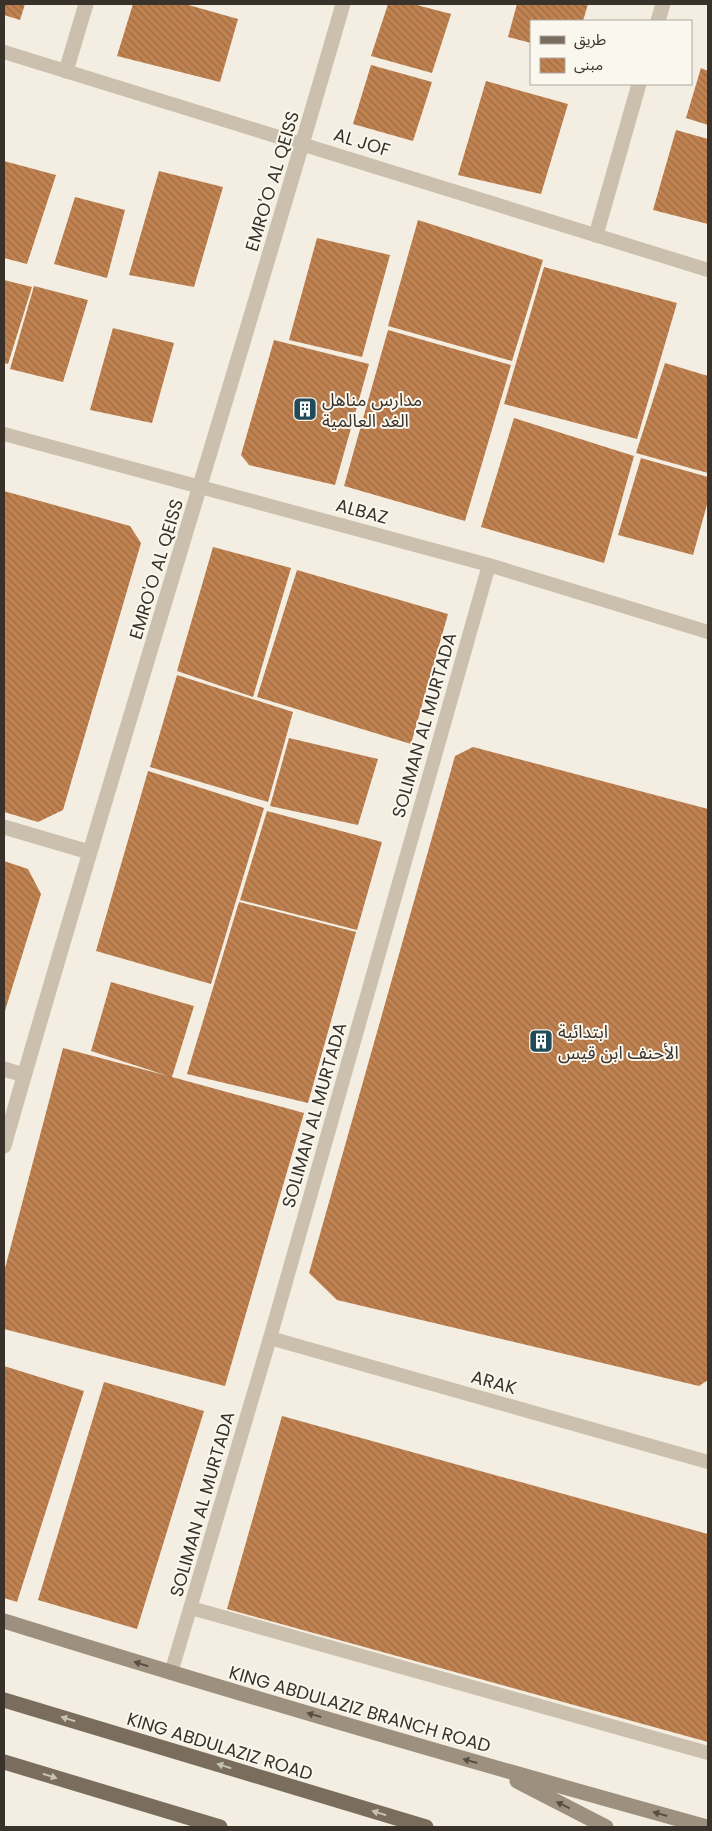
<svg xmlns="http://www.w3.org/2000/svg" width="712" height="1831" viewBox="0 0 712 1831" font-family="Poppins,'Noto Sans Arabic',sans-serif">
	<defs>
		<pattern id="building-back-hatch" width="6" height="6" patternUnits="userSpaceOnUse" patternTransform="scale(1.25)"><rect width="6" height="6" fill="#c08251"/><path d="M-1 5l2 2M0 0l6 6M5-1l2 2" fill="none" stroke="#9d6b43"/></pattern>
	</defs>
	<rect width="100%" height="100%" fill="#f3eee1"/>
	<path fill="url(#building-back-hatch)" d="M4,4H25L20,20L4,15Z
		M133,4H185L238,19L220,82L117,56Z
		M388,4H413L451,14L432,73L371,56Z
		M517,4H588L583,21H531V43L508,37Z
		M371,65L432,82L413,141L353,124Z
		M701,68L708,71V125L686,118Z
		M486,81L568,104L541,194L458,175Z
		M676,130L708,139V224L653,210Z
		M4,161L56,175L27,264L4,258Z
		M159,171L223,187L194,287L129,275Z
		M75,197L125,210L107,278L54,264Z
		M418,220L543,260L512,361L388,326Z
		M317,238L390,255L362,357L289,340Z
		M544,267L677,303L637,439L504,404Z
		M4,280L32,287L8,364L4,363Z
		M34,286L88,300L63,382L10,369Z
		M113,328L174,343L152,423L90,410Z
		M388,330L511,365L465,521L344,486Z
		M274,340L369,364L335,485L249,465L241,455Z
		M665,363L708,376V473L636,453Z
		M514,418L634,456L604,563L481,527Z
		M641,458L708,477V501L693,555L618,535Z
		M4,491L130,526L141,543L63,810L38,822L4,812Z
		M213,547L291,568L253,697L177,671Z
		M297,570L448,614L411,744L257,697Z
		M177,675L293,712L268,802L150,767Z
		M289,738L378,759L358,825L270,806Z
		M473,747L708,809V1380L699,1386L337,1300L309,1273L455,756Z
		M148,771L264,808L211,984L96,951Z
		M267,811L382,842L357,930L240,900Z
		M4,861L28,869L41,894L4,1014Z
		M239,902L356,932L308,1103L187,1074Z
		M111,982L194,1006L172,1077L304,1113L225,1386L4,1329V1272L63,1048L168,1076L91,1051Z
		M4,1366L84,1391L17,1602L4,1598Z
		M104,1382L204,1411L137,1629L38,1600Z
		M282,1416L708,1534V1742L227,1609Z"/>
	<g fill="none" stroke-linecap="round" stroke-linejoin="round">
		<path stroke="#cbc0ad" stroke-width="14" d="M4,52L708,270
			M4,434L489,565L708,632
			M270,1338L708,1462
			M191,1608L708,1753
			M171,1673L270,1338L489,565"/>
		<path stroke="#cbc0ad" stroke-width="15" d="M658,21L663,4
			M66,71L86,4
			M596,235L639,84
			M4,827L89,852
			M4,1069L24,1075
			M4,1146C113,764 233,385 343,4"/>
		<path stroke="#9e907e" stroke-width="15" d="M4,1621C237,1694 472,1762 707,1827
			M517,1781L606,1827"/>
		<path stroke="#7a6d5d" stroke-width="15" d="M4,1700L426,1827
			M4,1762L220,1827"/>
	</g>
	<defs><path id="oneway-solid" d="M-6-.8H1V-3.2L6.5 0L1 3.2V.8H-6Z" transform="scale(1.25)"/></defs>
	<g fill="#574e44">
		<use href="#oneway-solid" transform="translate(141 1664) rotate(-163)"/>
		<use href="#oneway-solid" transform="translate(314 1715) rotate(-164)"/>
		<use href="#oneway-solid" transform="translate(470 1761) rotate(-164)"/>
		<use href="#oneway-solid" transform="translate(563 1805) rotate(-154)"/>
		<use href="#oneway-solid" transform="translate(660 1814) rotate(-164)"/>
	</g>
	<g fill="#c7c0b4">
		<use href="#oneway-solid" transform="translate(68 1719) rotate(-163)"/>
		<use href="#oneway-solid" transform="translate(224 1766) rotate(-163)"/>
		<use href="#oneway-solid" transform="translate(50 1776) rotate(17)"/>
		<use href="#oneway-solid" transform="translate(379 1813) rotate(-163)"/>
	</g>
	<defs>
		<g id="building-square" transform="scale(1.25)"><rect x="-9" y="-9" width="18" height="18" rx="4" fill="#224b59" stroke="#faf7ee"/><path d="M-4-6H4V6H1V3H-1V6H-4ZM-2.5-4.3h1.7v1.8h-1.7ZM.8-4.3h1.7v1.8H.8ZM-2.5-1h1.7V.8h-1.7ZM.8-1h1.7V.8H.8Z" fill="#fff"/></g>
	</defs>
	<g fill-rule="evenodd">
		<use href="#building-square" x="305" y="409"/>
		<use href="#building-square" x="541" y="1041"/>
	</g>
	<g text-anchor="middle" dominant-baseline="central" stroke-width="4" stroke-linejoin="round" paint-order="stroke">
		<g font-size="18" fill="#39322b" stroke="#faf7ee">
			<text transform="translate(362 142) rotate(17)">AL JOF</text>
			<text transform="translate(272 181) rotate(-73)">EMRO'O AL QEISS</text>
			<text transform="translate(362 511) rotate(15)">ALBAZ</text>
			<text transform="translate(156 569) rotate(-73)">EMRO'O AL QEISS</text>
			<text transform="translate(424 725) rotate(-74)">SOLIMAN AL MURTADA</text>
			<text transform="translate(314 1115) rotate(-74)">SOLIMAN AL MURTADA</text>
			<text transform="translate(494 1382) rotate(16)">ARAK</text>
			<text transform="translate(202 1504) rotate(-74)">SOLIMAN AL MURTADA</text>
			<text transform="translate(360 1709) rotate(16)">KING ABDULAZIZ BRANCH ROAD</text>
			<text transform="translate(220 1746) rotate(17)">KING ABDULAZIZ ROAD</text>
		</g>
		<g font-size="18" fill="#39322b" stroke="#faf7ee" text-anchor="start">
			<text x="322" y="399">مدارس مناهل<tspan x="322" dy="21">الغد العالمية</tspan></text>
			<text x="558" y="1031">ابتدائية<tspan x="558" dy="21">الأحنف ابن قيس</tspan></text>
		</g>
	</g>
	<rect width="712" height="1831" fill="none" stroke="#39322b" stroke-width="10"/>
	<rect x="530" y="20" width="162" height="65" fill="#faf7ee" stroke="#ada8a0"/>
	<rect x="540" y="36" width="25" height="8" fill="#7a6d5d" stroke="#ada8a0"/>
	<text x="574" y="45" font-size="15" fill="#39322b">طريق</text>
	<rect x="540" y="58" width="25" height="15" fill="url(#building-back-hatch)" stroke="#ada8a0"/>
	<text x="574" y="70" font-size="15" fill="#39322b">مبنى</text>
</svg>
